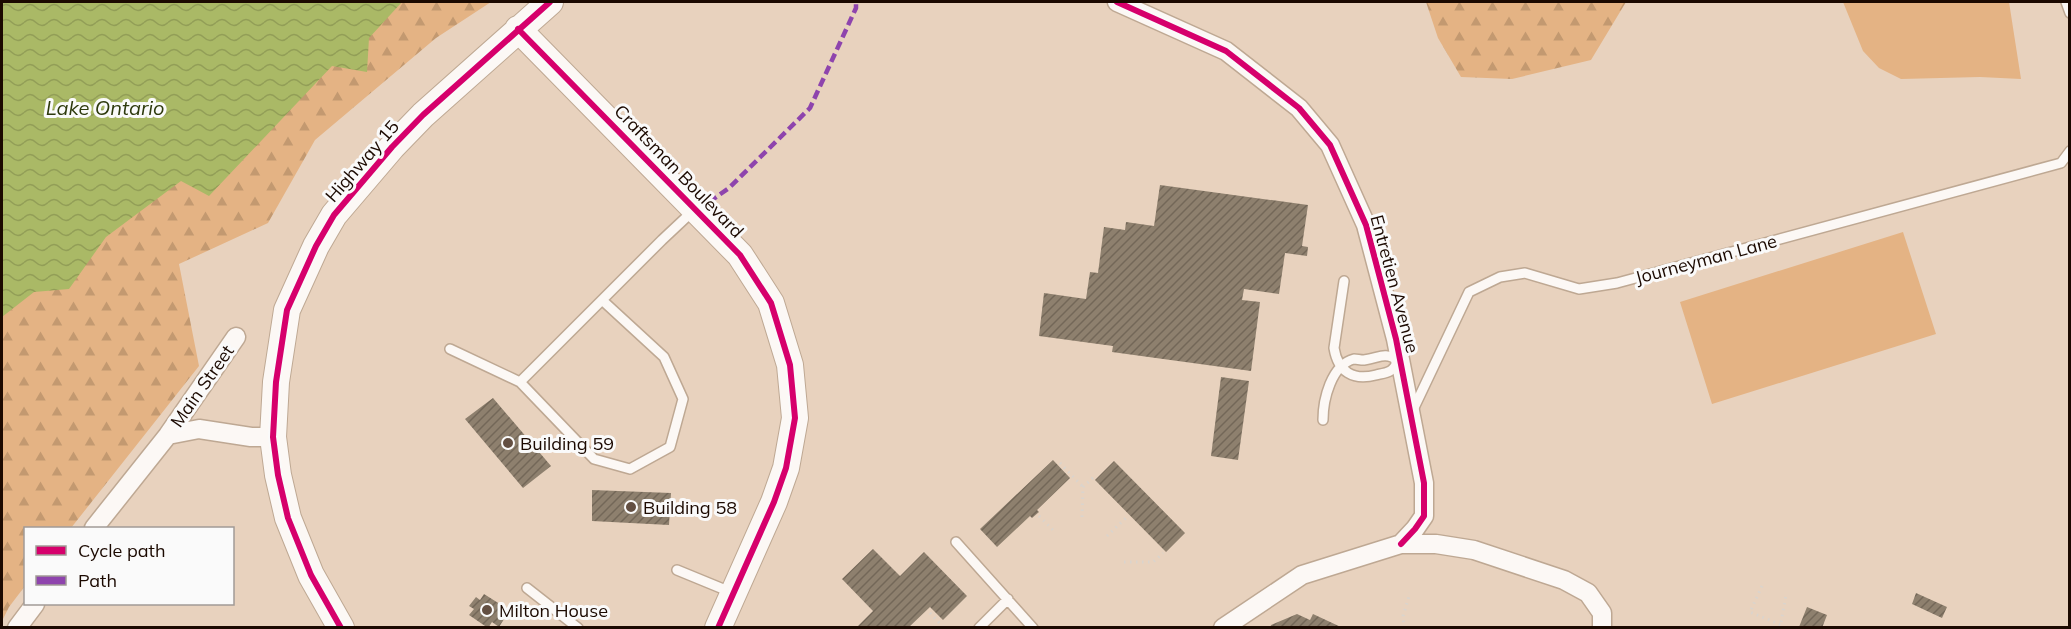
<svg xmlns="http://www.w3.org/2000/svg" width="2071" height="629" viewBox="0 0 2071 629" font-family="Mulish,sans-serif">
	<defs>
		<pattern id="forest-firs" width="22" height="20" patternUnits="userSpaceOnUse" patternTransform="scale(1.5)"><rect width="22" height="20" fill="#e4b384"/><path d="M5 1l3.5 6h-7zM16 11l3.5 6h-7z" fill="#c39970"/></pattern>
		<pattern id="water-waves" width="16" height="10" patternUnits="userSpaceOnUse" patternTransform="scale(1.5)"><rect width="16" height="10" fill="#aab966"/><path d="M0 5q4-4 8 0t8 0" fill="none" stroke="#929e57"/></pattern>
		<pattern id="building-hatch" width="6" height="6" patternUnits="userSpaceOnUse" patternTransform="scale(1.5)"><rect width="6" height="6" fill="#8e806e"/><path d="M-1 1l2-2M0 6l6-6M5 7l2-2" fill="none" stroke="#736758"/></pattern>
	</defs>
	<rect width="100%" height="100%" fill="#e8d2be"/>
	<path fill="url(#forest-firs)" d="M376,2H491L436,38L315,140L268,223L179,264L199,366L71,528H26L25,586L9,607L2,621V286Z
		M1426,2H1626L1591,60L1512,79L1461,77L1438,38Z"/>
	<path fill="#e4b384" d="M1843,2H2009L2021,79L1980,77L1901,79L1879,68L1863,51Z
		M1903,232L1936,334L1712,404L1680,302Z"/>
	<path fill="url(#water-waves)" d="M2,2H402L369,38L367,72L332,66L209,196L181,181L106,237L69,289L34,292L2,317Z"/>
	<path fill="url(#building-hatch)" d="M1160,185L1308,205L1302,246L1308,247L1307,256L1285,253L1279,294L1244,289L1242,300L1260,302L1251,371L1112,352L1113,346L1039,336L1044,293L1086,299L1090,272L1098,273L1104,227L1125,230L1126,222L1154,226Z
		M1221,377L1249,381L1238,460L1211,456Z
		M493,398L551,466L523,488L465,419Z
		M1053,460L1070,478L1037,510L1039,512L1032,518L1030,516L997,547L980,529Z
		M1114,461L1185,533L1166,552L1095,480Z
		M592,490L671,493L669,525L592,521Z
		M873,549L900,576L924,552L967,596L943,620L930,607L908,628H856L873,611L842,579Z
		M1916,593L1947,607L1942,618L1912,604Z
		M484,594L503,606L500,611L506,616L499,627L492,622L488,628L469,615L474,609L469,606L476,597L480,600Z
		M1807,607L1827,615L1822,628L1799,627Z
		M1297,614L1310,620L1313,614L1343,628H1270L1271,625Z"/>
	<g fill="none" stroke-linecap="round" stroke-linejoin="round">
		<g stroke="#bea893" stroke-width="12">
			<path id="lane" d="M2066,2L2070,13
				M450,349L520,382L594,459L630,469L670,447L683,399L664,357L602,300
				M520,382L662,240L694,210
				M1412,412L1469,292L1500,277L1525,273L1579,289L1617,283L2061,163L2070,151
				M1323,420C1323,400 1331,365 1354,359C1357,359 1360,360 1364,360C1383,357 1381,352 1400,360C1397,363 1394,369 1390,371C1387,373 1380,374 1376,375C1353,381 1338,372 1334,348L1344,281
				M956,542L1033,628
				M677,570L733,593
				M527,588L578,628
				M979,628L1008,599"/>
		</g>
		<g stroke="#bea893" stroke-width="21">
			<path id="street" d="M1117,2L1226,51L1299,108L1330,145L1366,225L1396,339L1424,483V516L1415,529L1401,544
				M168,435L199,429L251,437H273
				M94,528L168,435L236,337
				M17,628L35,604
				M1223,628L1302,575L1401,544H1436L1474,550L1564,580L1588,593L1602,613V628"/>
		</g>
		<g stroke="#bea893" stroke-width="28">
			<path id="secondary" d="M518,29L740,255L771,303L790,365L795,418L786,468L774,502L718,628
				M341,628L311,575L288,518L278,475L273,437L276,382L287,310L316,246L334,215L392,147L423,115L550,2"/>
		</g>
		<path stroke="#dad4cd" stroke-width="3" stroke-dasharray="1.5 4.5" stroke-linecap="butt" d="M1060,463L1083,487
			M1039,516L1055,532
			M1082,517L1083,487L1095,476
			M1107,536L1128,516
			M1124,562H1153L1163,553
			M1762,586L1750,612L1781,625
			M930,613L944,628
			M1404,628L1403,616L1410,593
			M1780,628L1786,595"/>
		<use href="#lane" stroke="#fcf8f5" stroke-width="9"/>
		<use href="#street" stroke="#fcf8f5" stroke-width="18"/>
		<use href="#secondary" stroke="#fcf8f5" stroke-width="26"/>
		<path stroke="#8e44ad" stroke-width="4.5" stroke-dasharray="9 4.5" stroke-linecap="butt" d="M709,202L729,188L810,108L856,8V2"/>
		<g stroke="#fafafa" stroke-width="10">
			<path id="cycleway" d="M1117,2L1226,51L1299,108L1330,145L1366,225L1396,339L1424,483V516L1415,529L1401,544
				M518,29L740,255L771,303L790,365L795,418L786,468L774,502L718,628
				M341,628L311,575L288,518L278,475L273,437L276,382L287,310L316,246L334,215L392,147L423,115L550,2"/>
		</g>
		<use href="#cycleway" stroke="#d6006c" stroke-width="6"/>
	</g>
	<g fill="#634f42" stroke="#fafafa" stroke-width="2">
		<circle cx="508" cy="443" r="6"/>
		<circle cx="631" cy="507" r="6"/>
		<circle cx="487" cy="610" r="6"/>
	</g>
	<g text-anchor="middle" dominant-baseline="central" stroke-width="6" stroke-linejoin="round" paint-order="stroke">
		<g font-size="18" fill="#1b0900" stroke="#fafafa">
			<text transform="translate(362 161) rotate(-49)">Highway 15</text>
			<text transform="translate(679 171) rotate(46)">Craftsman Boulevard</text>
			<text transform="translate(1706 259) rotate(-15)">Journeyman Lane</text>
			<text transform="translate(1395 284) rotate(75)">Entretien Avenue</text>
			<text transform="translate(202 386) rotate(-55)">Main Street</text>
		</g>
		<g font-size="18" fill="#1b0900" stroke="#fafafa" text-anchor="start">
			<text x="520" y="443">Building 59</text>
			<text x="643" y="507">Building 58</text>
			<text x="499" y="610">Milton House</text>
		</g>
		<g font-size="20" font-style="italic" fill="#2e3a0d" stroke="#fafafa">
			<text x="105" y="107">Lake Ontario</text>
		</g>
	</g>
	<rect width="2071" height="629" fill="none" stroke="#1b0900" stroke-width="6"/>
	<rect x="24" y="527" width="210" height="78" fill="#fafafa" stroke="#a19a96" stroke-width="1.5"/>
	<rect x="36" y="546" width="30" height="9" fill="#d6006c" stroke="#a19a96" stroke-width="1.5"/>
	<text x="78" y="557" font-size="18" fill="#1b0900">Cycle path</text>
	<rect x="36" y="576" width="30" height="9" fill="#8e44ad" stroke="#a19a96" stroke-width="1.5"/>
	<text x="78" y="587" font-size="18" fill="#1b0900">Path</text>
</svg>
